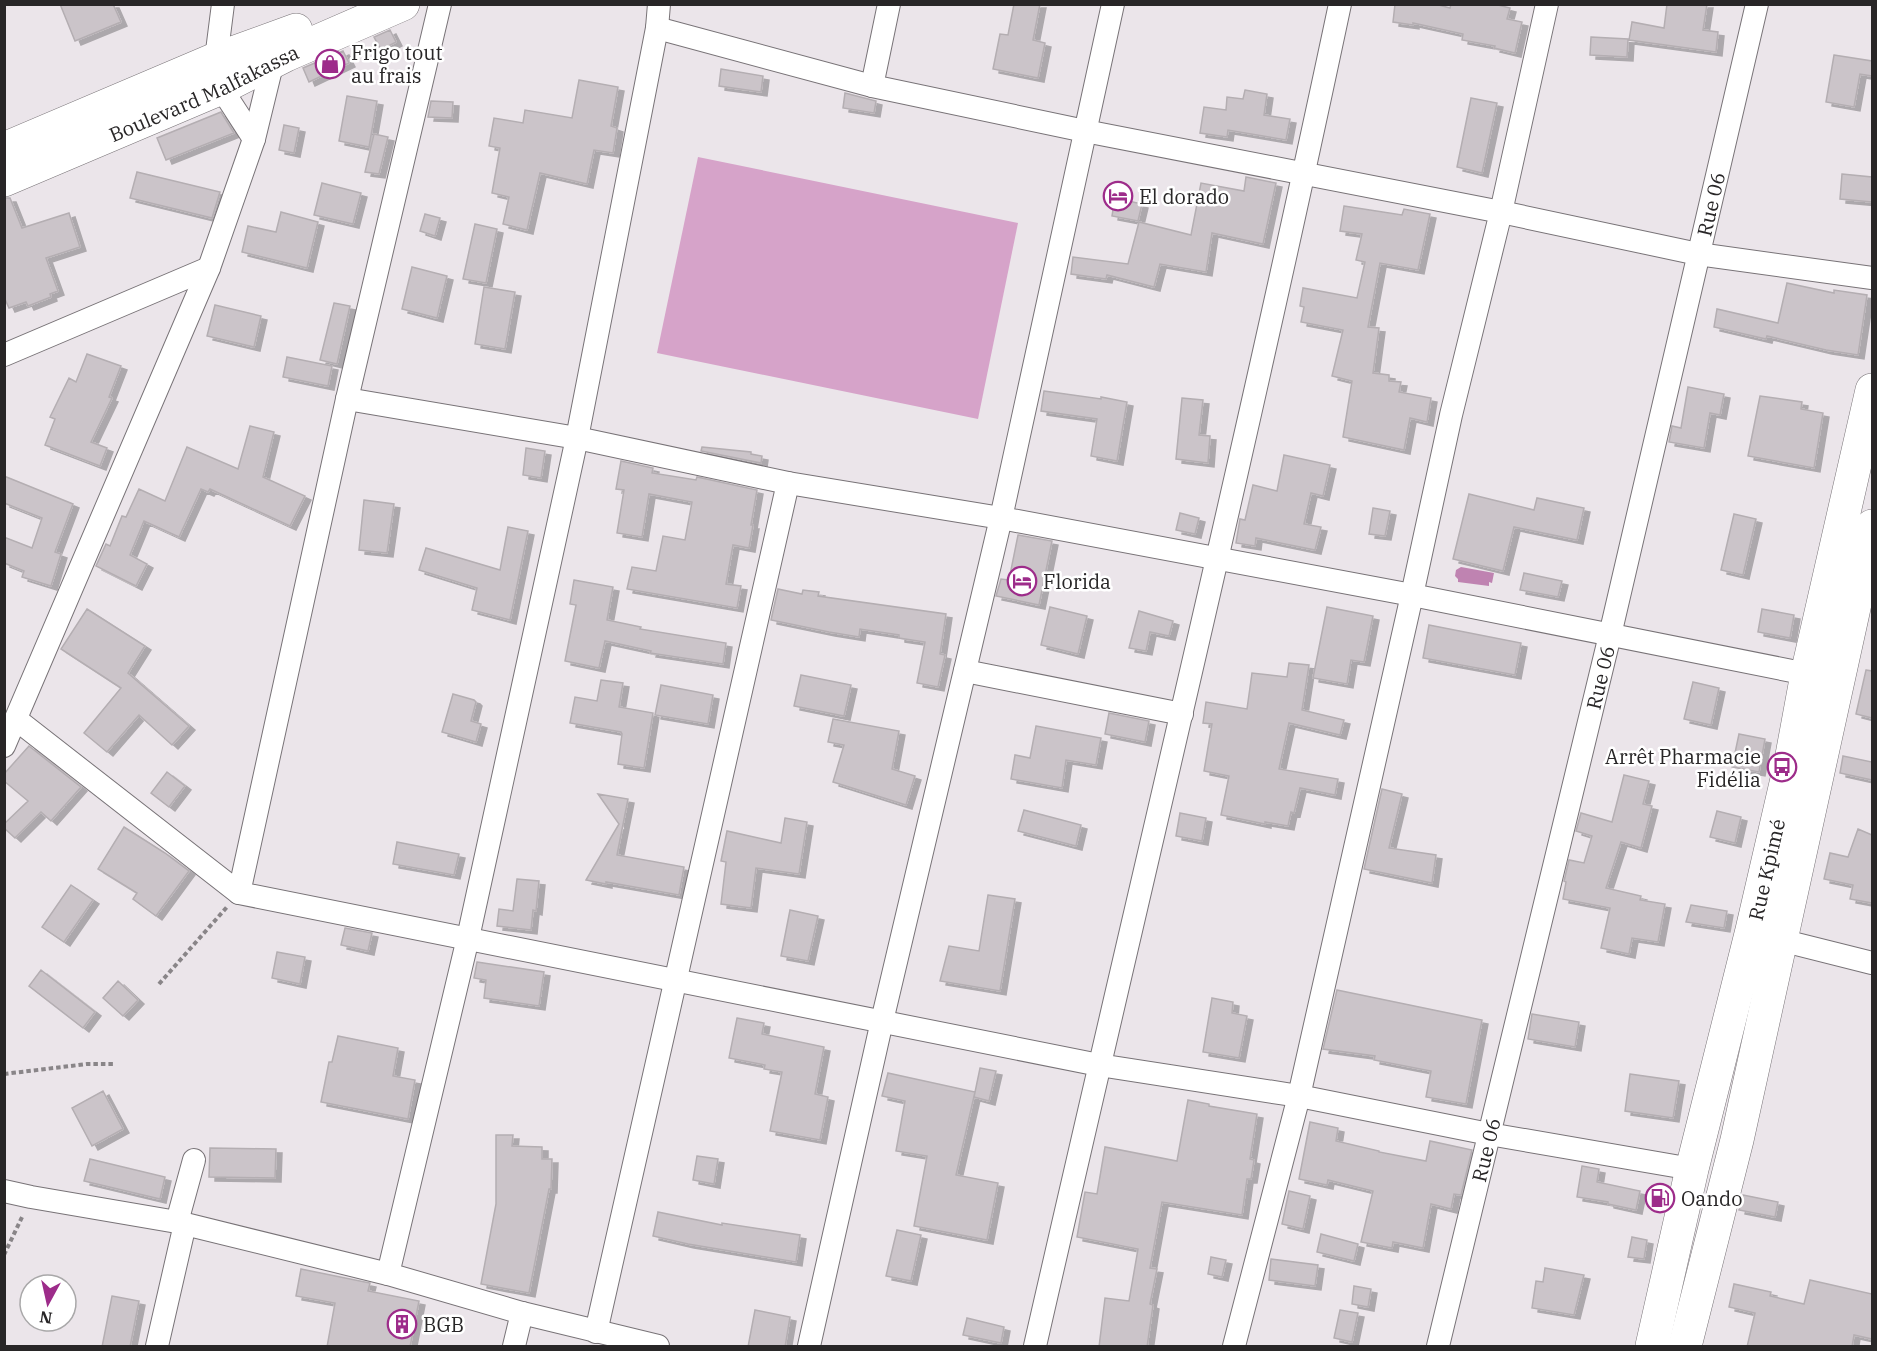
<svg xmlns="http://www.w3.org/2000/svg" width="1877" height="1351" viewBox="0 0 1877 1351" font-family="'IBM Plex Serif',serif">
	<defs>
		<filter id="shadow"><feDropShadow dx="6" dy="4" stdDeviation="0" flood-color="#0004"/></filter>
	</defs>
	<rect width="100%" height="100%" fill="#ebe5ea"/>
	<path fill="#d6a3c9" d="M698,157L1018,223L978,419L657,353Z"/>
	<path fill="#bf83b1" d="M1461,567L1494,573L1492,583L1489,582V586L1458,582V579L1455,576L1456,570Z"/>
	<path fill="#cbc4c9" stroke="#b4aeb2" stroke-width="1.5" filter="url(#shadow)" d="M60,4H113L121,22L75,41Z
		M1014,4H1040L1033,40L1045,43L1038,78L993,69L1000,34L1008,35Z
		M1395,4H1435L1450,8L1451,4H1494L1510,8L1507,19L1522,22L1515,53L1494,48L1495,46L1462,40L1463,34L1413,23V25L1393,22Z
		M1667,4H1707L1703,30L1718,32L1716,52L1629,40L1632,22L1664,28Z
		M390,30L396,42L381,50L374,37Z
		M1591,37L1628,39L1627,57L1590,55Z
		M343,51L349,63L309,82L303,68Z
		M1834,55L1872,61V76L1860,74L1854,107L1826,102Z
		M721,69L763,76L761,92L719,86Z
		M579,80L618,87L611,126L617,128L613,153L594,150L587,184L540,173L527,230L503,224L509,197L492,193L500,148L489,146L494,118L523,123L525,110L572,118Z
		M1245,90L1267,94L1264,115L1290,119L1286,140L1228,130L1227,137L1200,133L1204,107L1226,110L1227,97L1243,99Z
		M845,93L876,101L874,113L843,108Z
		M347,96L377,101L369,147L339,141Z
		M1471,98L1497,103L1482,173L1457,167Z
		M431,101L453,102L452,118L428,117Z
		M221,112L234,133L166,160L157,138Z
		M284,125L299,128L294,153L279,150Z
		M374,134L388,137L379,174L365,172Z
		M137,172L220,192L212,218L130,198Z
		M1842,174L1872,177V202L1840,199Z
		M1246,177L1276,183L1263,244L1212,233L1206,272L1160,264L1154,287L1107,275L1106,279L1071,274L1073,257L1128,264L1139,222L1191,235L1201,183L1244,191Z
		M322,183L361,193L353,224L314,215Z
		M4,198H10L22,228L69,213L80,247L46,258L58,291L50,294L51,297L28,306L26,302L9,308L4,297Z
		M1115,198L1142,204L1138,221L1112,216Z
		M1344,206L1402,215L1404,209L1430,214L1418,270L1380,263L1368,327L1379,328L1373,373L1389,375V381L1401,382L1399,392L1431,398L1427,422L1410,418L1404,450L1343,437L1352,381L1332,376L1343,330L1301,322L1304,307L1300,306L1303,288L1357,298L1365,262L1356,260L1362,234L1340,231Z
		M281,212L318,222L307,268L242,252L248,226L276,232Z
		M425,214L440,218L435,236L420,231Z
		M475,224L497,229L486,283L463,279Z
		M412,267L447,276L437,318L402,309Z
		M1787,283L1834,293V290L1867,295L1858,355L1826,350L1767,336L1766,339L1714,327L1717,309L1778,323Z
		M484,287L515,292L505,349L475,344Z
		M334,303L350,306L337,364L320,360Z
		M215,305L261,316L254,347L207,336Z
		M87,354L121,366L109,397L112,398L91,442L107,448L100,466L45,445L55,419L50,417L69,378L76,382Z
		M287,357L332,366L328,386L283,377Z
		M1688,387L1724,394L1720,415L1710,413L1704,448L1669,442L1672,426L1681,428Z
		M1044,391L1101,399V397L1127,402L1117,461L1091,456L1097,419L1041,411Z
		M1760,396L1802,402L1801,409L1823,413L1814,468L1748,456Z
		M1182,398L1203,400L1199,435L1210,436L1208,463L1176,459Z
		M250,426L274,432L263,477L305,496L290,526L210,489L208,492L201,489L179,537L144,521L130,555L147,564L136,586L96,566L106,544L110,546L122,516L126,517L139,489L165,501L187,447L238,469Z
		M702,447L751,452V454L762,456L761,463L701,451Z
		M526,448L545,451L541,478L523,475Z
		M1284,455L1330,465L1323,496L1311,493L1304,524L1321,527L1315,550L1256,538L1255,546L1236,543L1240,519L1245,520L1253,485L1277,491Z
		M621,461L653,468L652,473L696,480L697,477L757,490L751,525H753L749,548L733,545L726,584L741,586L737,608L627,589L632,567L656,571L663,536L685,540L692,502L649,494L642,537L617,533L624,490L616,489Z
		M4,476L73,504L55,552L61,554L51,586L22,577L24,571L4,563V537L32,548L42,518L4,503Z
		M1469,494L1534,510L1537,498L1584,508L1577,540L1514,527L1503,571L1453,559Z
		M364,500L394,504L387,553L359,550Z
		M1373,508L1390,511L1385,536L1369,534Z
		M1180,513L1199,518L1195,534L1176,530Z
		M1734,514L1756,519L1743,575L1721,570Z
		M508,527L528,531L510,620L472,610L477,588L419,570L426,548L500,570Z
		M1018,535L1052,541L1039,605L996,596L1001,579L1009,580Z
		M1524,573L1562,581L1558,597L1520,590Z
		M574,580L613,587L607,620L641,627L640,629L726,643L723,664L650,653L651,651L605,641L599,668L565,661L576,605L570,604Z
		M778,589L802,594L803,590L819,592L818,596L946,614L940,654L945,655L938,687L917,683L925,642L899,638V635L860,629L859,637L829,632L771,620Z
		M1050,607L1087,616L1078,654L1041,645Z
		M1327,607L1373,616L1364,662L1351,660L1347,684L1313,678Z
		M87,609L145,646L128,673L189,726L172,745L139,715L107,752L84,733L121,688L61,649Z
		M1762,609L1794,615L1790,638L1758,632Z
		M1139,611L1173,621L1169,636L1150,632L1146,651L1129,648Z
		M1429,625L1521,643L1515,675L1423,658Z
		M1289,663L1309,665L1302,710L1344,720L1340,735L1289,723L1279,769L1338,779L1335,795L1300,788L1294,813L1291,812L1288,826L1265,822V824L1221,815L1229,776L1204,771L1212,724L1203,723L1206,702L1247,709L1252,673L1287,677Z
		M1866,670L1872,671V718L1856,714Z
		M801,675L851,685L844,716L794,706Z
		M601,680L623,683L619,707L653,713L644,768L618,764L622,734L621,732L570,723L575,697L597,701Z
		M1693,682L1719,688L1711,725L1684,719Z
		M661,685L713,695L708,724L655,715Z
		M453,694L474,700L476,702L471,721L481,724L476,742L442,732Z
		M1109,713L1149,721L1145,742L1105,734Z
		M833,719L899,731L892,769L915,776L906,805L833,782L844,745L828,742Z
		M1036,726L1101,738L1096,765L1066,760L1062,788L1011,779L1015,755L1030,758Z
		M1739,734L1765,739L1759,772L1732,767Z
		M29,746L81,787L51,821L41,812L15,838L4,828V824L28,801L4,781V774Z
		M1843,756L1872,762V780L1840,773Z
		M167,772L185,786L169,807L151,793Z
		M1624,775L1649,781L1643,804L1652,806L1641,848L1621,842L1606,888L1641,896L1640,900L1665,904L1658,942L1632,938L1629,954L1601,948L1610,908L1563,899L1566,882L1564,881L1569,860L1584,863L1592,836L1576,831L1581,813L1612,822Z
		M1382,789L1402,794L1389,848L1436,855L1432,883L1364,869Z
		M598,794L628,799L617,855L684,867L679,895L606,882V884L586,880L619,824Z
		M1024,810L1081,825L1076,846L1018,831Z
		M1717,811L1741,817L1735,843L1710,837Z
		M1180,813L1206,818L1202,841L1176,836Z
		M785,818L807,822L799,874L756,868L751,908L721,904L726,862L721,861L727,831L781,843Z
		M124,827L165,853L189,871L156,916L133,899L137,893L98,869Z
		M1858,829L1872,835V903L1850,899L1853,885L1824,879L1830,853L1848,857Z
		M397,842L459,854L454,875L393,864Z
		M517,879L539,881L536,911L533,910L531,930L497,926L499,909L513,911Z
		M71,885L93,900L64,942L42,927Z
		M988,895L1015,899L1000,991L940,981L949,946L979,951Z
		M1691,905L1727,911L1724,928L1686,922Z
		M790,910L818,916L808,961L781,956Z
		M345,928L372,933L368,951L341,945Z
		M277,952L305,957L300,984L272,978Z
		M477,962L544,972L539,1006L484,998L486,980L474,978Z
		M41,970L95,1012L83,1028L29,986Z
		M118,981L138,1000L123,1016L103,998Z
		M1337,990L1482,1020L1466,1104L1426,1097L1431,1071L1374,1060L1375,1056L1323,1049Z
		M1212,998L1233,1002L1232,1013L1247,1016L1239,1058L1203,1052Z
		M1532,1014L1579,1022L1575,1047L1528,1039Z
		M737,1018L764,1023L762,1034L824,1047L815,1094L828,1097L820,1140L770,1131L782,1072L764,1069L765,1065L729,1058Z
		M338,1036L398,1048L393,1076L415,1080L408,1119L321,1102L329,1062H332Z
		M980,1068L996,1071L989,1101L974,1097Z
		M888,1073L975,1092L956,1175L998,1183L987,1240L914,1226L927,1156L896,1151L905,1101L882,1096Z
		M1630,1074L1679,1081L1673,1118L1625,1111Z
		M103,1091L123,1129L92,1146L72,1108Z
		M1188,1100L1209,1104V1106L1257,1114L1250,1159L1254,1160L1251,1179H1247L1242,1215L1162,1202L1150,1268L1157,1269L1150,1304L1153,1305L1147,1347H1099L1105,1298L1129,1301L1138,1249L1077,1237L1085,1192L1097,1194L1105,1147L1177,1161Z
		M1310,1122L1338,1128L1336,1141L1379,1151V1152L1426,1161L1430,1141L1472,1150L1461,1195L1454,1194L1451,1209L1431,1204L1423,1248L1393,1242L1392,1248L1361,1242L1373,1191L1328,1180L1327,1185L1299,1179Z
		M496,1135H513L512,1146L542,1147V1159H552L551,1189H549L529,1293L481,1284L496,1204Z
		M210,1148L276,1149L275,1178L209,1177Z
		M697,1156L718,1159L714,1184L693,1180Z
		M90,1159L165,1177L160,1199L84,1181Z
		M1582,1166L1599,1169L1597,1182L1640,1191L1636,1210L1608,1204V1202L1577,1197Z
		M1289,1191L1310,1196L1303,1229L1282,1224Z
		M1743,1195L1778,1202L1775,1217L1739,1210Z
		M658,1212L722,1225V1223L800,1235L796,1262L688,1244L653,1236Z
		M897,1230L921,1235L911,1281L886,1276Z
		M1321,1234L1358,1244L1354,1261L1317,1252Z
		M1632,1237L1647,1240L1644,1259L1628,1257Z
		M1211,1257L1226,1260L1222,1277L1208,1274Z
		M1271,1259L1318,1265L1315,1286L1269,1280Z
		M1545,1268L1584,1275L1574,1315L1532,1308L1536,1281L1543,1282Z
		M301,1269L370,1283L368,1291L419,1301L410,1347H327L335,1303L296,1296Z
		M1810,1280L1872,1294V1339L1854,1335L1852,1347H1747L1755,1313L1729,1307L1734,1284L1771,1292L1770,1296L1804,1304Z
		M1354,1286L1371,1289L1368,1307L1352,1304Z
		M112,1296L139,1301L130,1347H102Z
		M755,1310L790,1317L785,1347H748Z
		M1340,1310L1358,1313L1352,1342L1334,1338Z
		M967,1318L1004,1327L1001,1343L963,1335Z"/>
	<g fill="none" stroke-linecap="round" stroke-linejoin="round">
		<g stroke="#787377" stroke-width="24">
			<g id="street">
				<path d="M223,4L216,59L221,88L254,139"/>
				<path d="M657,28L872,86L1085,131L1501,212L1698,254L1872,278"/>
				<path d="M872,86L889,4"/>
				<path d="M4,355L209,268"/>
				<path d="M347,399L577,438L788,483L1001,518L1412,595L1807,674"/>
				<path d="M965,671L1182,714"/>
				<path d="M17,720L239,893L1099,1065L1299,1096L1489,1134L1692,1169"/>
				<path d="M4,746L209,268L254,139L273,61L277,53"/>
				<path d="M239,893L347,399L440,4"/>
				<path d="M1780,940L1872,963"/>
				<path d="M4,1191L31,1197L177,1222L388,1274L522,1313L658,1346"/>
				<path d="M177,1222L194,1160"/>
				<path d="M388,1274L468,938L577,438L657,28L659,4"/>
				<path d="M596,1332L788,483"/>
				<path d="M157,1346L185,1224"/>
				<path d="M514,1346L522,1313"/>
				<path d="M809,1346L882,1021L1001,518L1113,4"/>
				<path d="M1035,1346C1137,899 1245,453 1340,4"/>
				<path d="M1234,1346L1299,1096L1412,595L1451,415L1501,212L1547,4"/>
				<path id="s1" d="M1438,1346L1610,635L1757,4"/>
			</g>
		</g>
		<g stroke="#787377" stroke-width="34">
			<g id="secondary">
				<path d="M4,149L216,59L296,30"/>
				<path id="s2" d="M4,180L221,88L286,55L403,4"/>
				<path id="s3" d="M1652,1346L1692,1169L1752,930L1790,766L1807,674L1872,390"/>
				<path d="M1685,1346L1737,1140L1872,526"/>
			</g>
		</g>
		<path stroke="#898588" stroke-width="4" stroke-dasharray="4.5 3" stroke-linecap="butt" d="M159,984L227,907
			M4,1074L87,1064H113
			M4,1255L23,1215"/>
		<use href="#street" stroke="#fff" stroke-width="22"/>
		<use href="#secondary" stroke="#fff" stroke-width="33"/>
	</g>
	<defs>
		<g id="shop-ring" transform="scale(1.5)"><circle r="9.5" fill="#fff" stroke="#9d2c8a" stroke-width="1.5"/><path d="M-5-2.5h2.3a2.7 3.5 0 0 1 5.4 0H5L5.5 6h-11ZM-1.5-2.5h3a1.5 2.3 0 0 0-3 0Z" fill="#9d2c8a"/></g>
		<g id="hotel-ring" transform="scale(1.5)"><circle r="9.5" fill="#fff" stroke="#9d2c8a" stroke-width="1.5"/><path d="M-6-4.5h1.5V1H6V5H4.5V3h-9V5H-6ZM-4 0a1.8 1.8 0 1 1 3.6 0ZM.5 0V-2.5h3Q6-2.5 6 0Z" fill="#9d2c8a"/></g>
		<g id="bus-ring" transform="scale(1.5)"><circle r="9.5" fill="#fff" stroke="#9d2c8a" stroke-width="1.5"/><path d="M-5-6H5V4H4V6H2V4H-2V6H-4V4H-5ZM-3.5-4V0h7V-4ZM-3.5 1.2v1.5H-2V1.2ZM2 1.2v1.5H3.5V1.2Z" fill="#9d2c8a"/></g>
		<g id="fuel-ring" transform="scale(1.5)"><circle r="9.5" fill="#fff" stroke="#9d2c8a" stroke-width="1.5"/><path d="M-5.5-6h7V0h2V4h1.3V-2.5L3-4.5l.8-.8L6-3V5H2.5V1h-1V6h-7ZM-4.2-4.7v3.2H.2V-4.7Z" fill="#9d2c8a"/></g>
		<g id="building-ring" transform="scale(1.5)"><circle r="9.5" fill="#fff" stroke="#9d2c8a" stroke-width="1.5"/><path d="M-4-6H4V6H1V3H-1V6H-4ZM-2.5-4.3h1.7v1.8h-1.7ZM.8-4.3h1.7v1.8H.8ZM-2.5-1h1.7V.8h-1.7ZM.8-1h1.7V.8H.8Z" fill="#9d2c8a"/></g>
	</defs>
	<g fill-rule="evenodd">
		<use href="#shop-ring" x="330" y="64"/>
		<use href="#hotel-ring" x="1118" y="196"/>
		<use href="#hotel-ring" x="1022" y="581"/>
		<use href="#bus-ring" x="1782" y="767"/>
		<use href="#fuel-ring" x="1660" y="1198"/>
		<use href="#building-ring" x="402" y="1324"/>
	</g>
	<g text-anchor="middle" dominant-baseline="central" stroke-width="5" stroke-linejoin="round" paint-order="stroke">
		<g font-size="20" fill="#282627" stroke="#fff" text-anchor="start">
			<text x="351" y="52">Frigo tout<tspan x="351" dy="23">au frais</tspan></text>
			<text x="1139" y="196">El dorado</text>
			<text x="1043" y="581">Florida</text>
			<text x="1761" y="756" text-anchor="end">Arrêt Pharmacie<tspan x="1761" dy="23">Fidélia</tspan></text>
			<text x="1681" y="1198">Oando</text>
			<text x="423" y="1324">BGB</text>
		</g>
		<g font-size="20" fill="#282627" stroke="#fff">
			<text stroke="none"><textPath href="#s2" startOffset="218">Boulevard Malfakassa</textPath></text>
			<text stroke="none"><textPath href="#s1" startOffset="1174">Rue 06</textPath></text>
			<text stroke="none"><textPath href="#s1" startOffset="688">Rue 06</textPath></text>
			<text stroke="none"><textPath href="#s3" startOffset="490">Rue Kpimé</textPath></text>
			<text stroke="none"><textPath href="#s1" startOffset="202">Rue 06</textPath></text>
		</g>
	</g>
	<rect width="1877" height="1351" fill="none" stroke="#282627" stroke-width="12"/>
	<g transform="translate(48 1303) rotate(188)"><circle r="28" fill="#ffffff" stroke="#a9a8a9" stroke-width="1.5"/>
	<path d="M0-4.5L10 22L0 15L-10 22Z" fill="#9d2c8a"/>
	<text y="-9" font-size="16" font-weight="bold" text-anchor="middle" fill="#282627">N</text>
	</g>
</svg>
